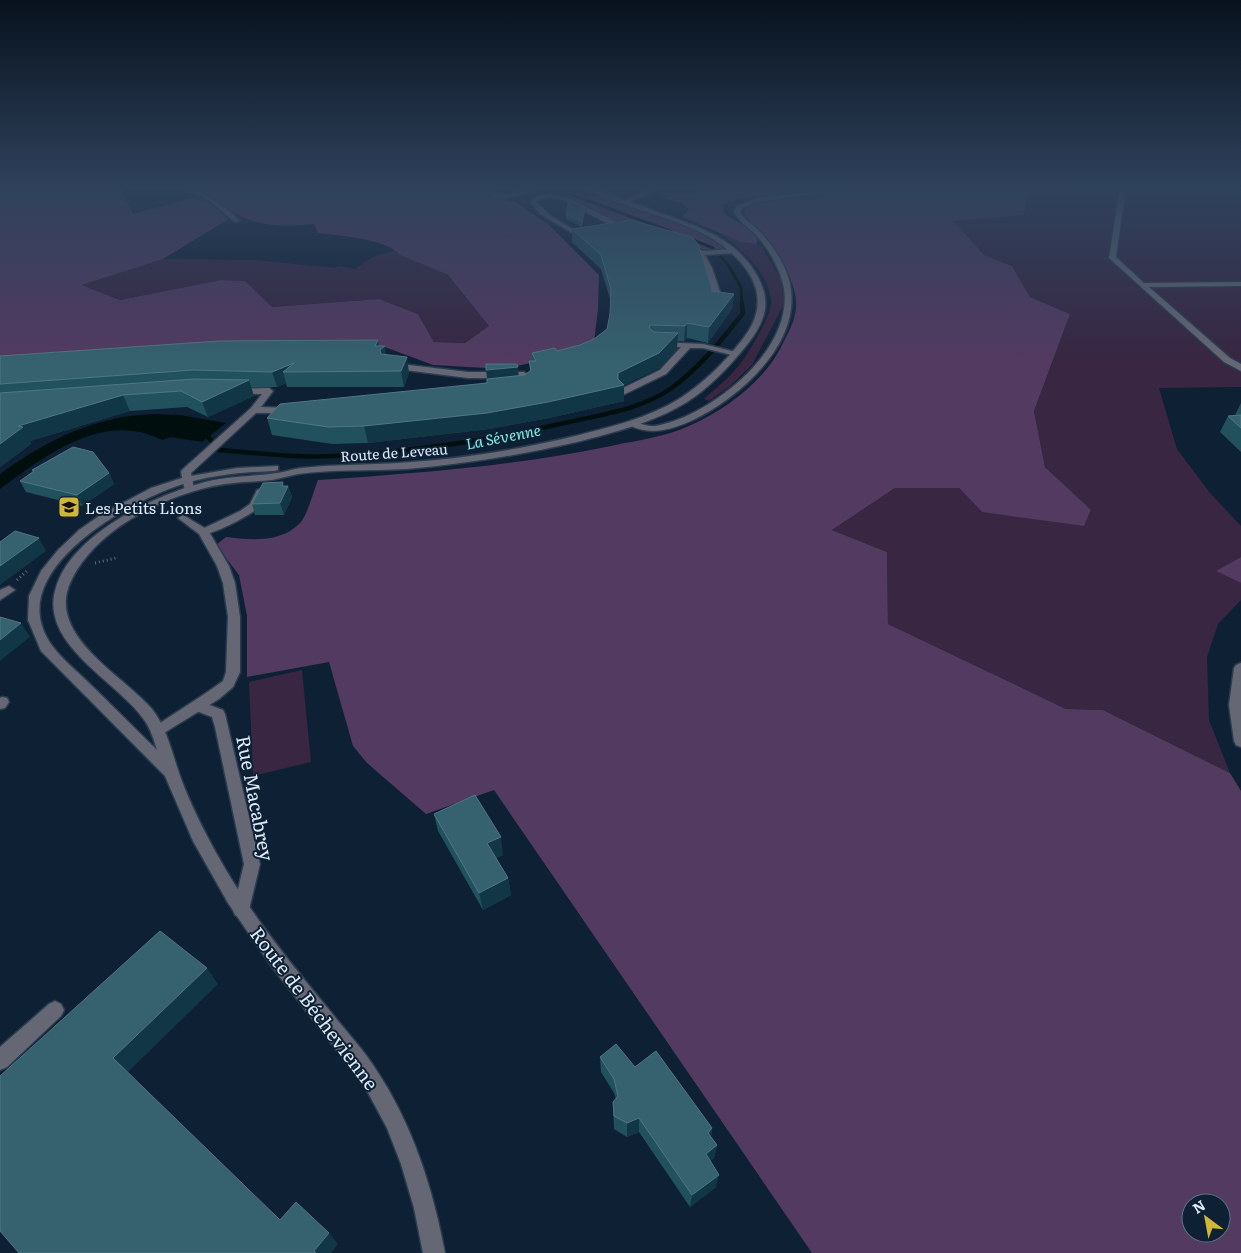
<svg xmlns="http://www.w3.org/2000/svg" width="1241" height="1253" viewBox="0 0 1241 1253" font-family="Literata,serif">
	<rect width="100%" height="100%" fill="#0d2034"/>
	<path fill="#382642" d="M1072,187H1241V387L1159,388L1177,449L1210,493L1241,526V557L1217,571L1241,583V600L1218,624L1207,657L1209,720L1230,773L1103,710L1066,709L888,624L887,552L832,530L895,488H959L982,512L1084,525L1091,511L1045,467L1034,411L1070,314L1030,297L1012,266L984,255L954,221L1024,215L1028,190L1073,188Z
		M721,234L741,242L756,244L762,247L781,280L784,304L752,365L730,386L709,401L704,399C716,388 730,377 740,364C749,352 773,314 771,299C767,271 742,250 721,234Z
		M395,250L400,255L448,275L489,326L465,343L434,342L418,314L379,299L272,307L244,281L221,280L120,300L82,285L163,259L255,260L335,268L338,266L355,269L371,258Z
		M302,670L311,762L253,776L249,682Z"/>
	<path fill="#533a61" fill-rule="evenodd" d="M0,187H124L121,189L133,214L196,197L208,202L227,218V220L163,259L82,285L120,300L221,280L245,281L272,307L379,299L418,314L434,342L465,343L489,326L448,275L400,255C385,238 340,236 318,233L314,224C289,226 265,228 241,216C223,208 209,194 190,187H474L492,198L515,202L548,224L599,275L598,309L594,342L553,358L503,369L433,365L382,346L210,348L0,365Z
		M705,187H1072L1075,188L1028,190L1024,215L954,221L984,255L1012,266L1030,297L1070,314L1034,411L1045,467L1091,510L1084,526L982,512L959,488H895L832,530L887,552L888,624L1066,709L1103,710L1230,773L1241,791V1253H812L494,790L426,814L367,763L353,746L329,662L247,677V616L239,575L216,545L226,537C251,540 281,543 300,523C307,516 314,490 318,480C416,473 514,466 611,446C637,440 667,437 691,425C725,410 765,380 781,347C787,335 795,322 796,308C799,276 764,237 744,214L745,210C755,196 805,199 822,195L817,193C795,195 738,195 723,205V210L726,215L744,225L758,239L756,244L741,242L682,217L689,209L681,202L665,199L661,193H692L708,189ZM1191,1203H1221V1233H1191Z
		M578,193L591,197L600,196L700,231L725,249L707,251L690,244L620,225L563,196Z
		M1241,557V583L1216,571Z"/>
	<path fill="#000f0e" d="M154,414L180,415L226,423L202,442L171,437L162,440C104,410 46,455 0,489V474C47,440 95,416 154,414Z"/>
	<g fill="none" stroke-linecap="round" stroke-linejoin="round">
		<path stroke="#000f0e" stroke-width="3" d="M552,187L672,232
			M686,237L713,248L729,266L741,287L742,305"/>
		<path stroke="#000f0e" stroke-width="4.5" d="M204,432L219,450C256,453 295,458 333,456C413,452 491,440 569,422C604,414 643,409 673,387C700,367 722,340 743,313L742,304"/>
		<g stroke="#2a3c4f" stroke-width="3">
			<path id="service" d="M477,187H484L502,195L539,187L542,189L502,199L494,197Z
				M1120,187H1126L1116,257L1144,283L1241,282V286L1149,287L1230,358L1241,364V371L1224,362L1109,258Z
				M1231,187L1241,189V193L1232,188Z
				M548,194L568,198L629,228L626,230C616,227 606,223 597,218C579,209 557,189 536,202L551,216L589,239L584,240L540,214L530,202L538,196Z
				M687,244H691L702,251L734,249L737,251L734,253L705,255L712,268L723,301L721,306L714,304L715,301C709,282 707,256 687,246Z
				M658,342L703,344L740,353L736,356L703,348H690L666,374L625,394H619V390L660,370L681,347L661,346L657,344Z
				M392,363L468,372H524L528,375L530,386L526,389H517V385L521,384L520,378H468L389,368L388,366Z
				M269,388L273,391L261,407L289,408L294,411L292,413H256L191,473L194,489L193,491H185L181,472L182,470L251,408L262,394H237L233,391L234,389Z
				M261,489L266,492C264,497 261,505 257,509C248,516 210,537 200,534L198,532L200,530L240,511L250,504L257,490Z
				M2,697L7,698L9,702L5,708L0,709V698Z
				M199,701L223,710L225,714L260,864L249,910L247,915L241,918L235,915L233,910L244,864L215,727L212,717L194,710L192,706L194,702Z
				M55,1001L61,1004L64,1010L61,1016L7,1067L0,1070V1047L49,1004Z"/>
		</g>
		<g stroke="#2a3c4f" stroke-width="3">
			<path id="minor" d="M181,187C200,186 227,208 240,221L235,222L210,201Z
				M656,187H663L628,202L623,201Z
				M852,187H867L757,202L742,208L740,212L742,215C747,222 755,226 761,233C775,248 789,270 791,290C798,346 739,398 693,420C673,429 652,436 631,426V422C637,421 640,424 645,425C651,427 658,426 664,424C718,410 801,343 782,280C777,264 767,246 755,234C748,227 741,223 736,215L734,212L737,206L756,198Z
				M183,515L208,530L229,566L235,583L240,617V672L233,687L219,699L159,736L154,735L152,731L154,727L209,691L223,681L226,672L228,617L223,583L217,566L199,534L178,518Z
				M9,586L15,590L0,600V590Z
				M1241,663V747L1236,745L1234,741L1229,705L1234,668L1236,665Z"/>
		</g>
		<g stroke="#2a3c4f" stroke-width="3">
			<path id="tertiary" d="M582,187H590C612,195 635,203 658,212C695,226 733,236 755,272C773,301 766,321 746,346C729,367 710,387 687,402C653,423 615,432 577,442C521,455 464,464 407,469C371,471 334,469 298,474C289,476 281,478 272,480C251,482 229,482 209,487C156,500 95,531 71,581C45,635 123,675 152,709C169,731 173,759 183,784C194,812 208,839 223,865C253,917 292,965 330,1011C345,1030 362,1048 375,1068C412,1123 433,1188 445,1253H423L414,1208L401,1164L387,1128L365,1087L269,963L228,903L193,841L165,776L41,651L28,620L29,596L41,571L58,550L79,530L102,514L151,488L185,477L237,468L278,466V470L274,471C242,472 211,475 180,485C131,501 18,563 43,629C51,651 73,667 89,683C112,705 134,728 157,750C154,740 151,730 145,721C119,682 41,646 55,591C68,537 149,498 198,484C224,476 250,477 277,473C285,472 293,469 301,468C337,464 375,465 411,462C467,458 521,449 575,436C611,427 648,418 679,399C704,383 724,363 742,340C769,307 759,276 728,250C691,218 625,211 582,187Z"/>
		</g>
		<path stroke="#5c6d7e" stroke-width="3" stroke-dasharray="1 3" stroke-linecap="butt" d="M95,563L116,558
			M17,580L27,571"/>
		<use href="#service" fill="#666774" fill-rule="evenodd"/>
		<use href="#minor" fill="#666774" fill-rule="evenodd"/>
		<use href="#tertiary" fill="#666774" fill-rule="evenodd"/>
	</g>
	<path fill="#22515e" d="M585,213L582,227L566,219V215Z
		M572,229L712,291L734,294L732,309L708,343L687,338L684,341H677V349L659,368L624,385V401L549,418L489,429L368,443L332,444L272,435L267,418L487,383L518,376L525,375L530,371L529,361H532V353L557,351L580,345L594,339L607,329L610,314L611,302L601,269L572,242Z
		M379,346L386,355L409,373L404,387H287L286,383L277,387H251L254,396L208,417L187,407L130,411L30,441L31,444L0,467V356Z
		M1241,403V452L1220,432L1228,416H1236L1235,415Z
		M32,470L109,473L114,484L82,506L26,492L20,481L33,472Z
		M284,486H288L292,497L284,515H255L252,504Z
		M434,814L503,855L496,858L508,878L511,895L483,910L438,831Z
		M600,1057L635,1067L712,1128L711,1137L717,1145L714,1158L710,1161L716,1187L690,1207L639,1132L627,1137L614,1129L613,1102L616,1099L614,1093L601,1072Z"/>
	<path fill="#113646" d="M734,294L732,309L708,343L709,327Z
		M687,323V338L684,341L685,326Z
		M678,333L677,349L659,368L624,385V401L549,418L489,429L368,443L364,426L618,373Z
		M378,340L381,355L375,346Z
		M385,346L387,361L383,366L380,350Z
		M407,357L409,373L404,387L401,371Z
		M294,363L283,372L286,383L277,387L272,372Z
		M518,367L519,382L488,386L486,370Z
		M249,380L254,396L208,417L202,402Z
		M123,395L130,411L30,441L31,444L0,467V444L18,426Z
		M109,473L114,484L82,506L77,495Z
		M283,482L286,491L288,486L292,497L284,515L280,503L282,486Z
		M39,538L46,551L0,585V566Z
		M21,623L30,637L0,661V640Z
		M501,837L503,855L491,861L487,843Z
		M508,878L511,895L483,910L479,893Z
		M207,968L218,984L127,1073L113,1058Z
		M639,1118V1132L627,1137V1123Z
		M712,1128L710,1141L708,1133Z
		M717,1145L714,1158L703,1167L706,1154Z
		M719,1175L716,1187L690,1207L692,1195Z
		M329,1233L338,1244L331,1253H316L314,1251Z"/>
	<path fill="#36616e" stroke="#507684" d="M569,200L585,208L582,222L566,215Z
		M631,220L692,237L698,244L712,289L711,291L734,294L709,327L687,323L685,326L650,325L649,328L654,332L678,333L659,353L618,373V379L624,385L548,402L487,413L364,426L328,427L267,418L280,404L487,383V379L525,375L531,370L529,361H536L532,353L555,348L557,351L580,345L594,339L607,329L610,314L611,289L601,255L572,229Z
		M378,340L375,346H385L380,350L381,354L407,357L401,371L283,372L294,363L272,372L193,370L0,384V356L219,341Z
		M486,364H517L518,367L486,370Z
		M194,379L249,380L202,402L181,391L123,395L18,426L23,427L0,444V393Z
		M1241,415V428L1228,416Z
		M73,447L93,452L109,473L77,495L20,481L34,471L32,470Z
		M283,482L282,486H288L280,503L252,504L263,483Z
		M15,531L39,538L0,566V542Z
		M0,617L21,623L0,640Z
		M475,795L501,837L487,843L508,878L479,893L434,814Z
		M160,931L207,968L113,1058L280,1220L296,1202L329,1233L314,1251L316,1253H19L0,1231V1076Z
		M616,1044L635,1067L656,1051L712,1128L708,1133L717,1145L706,1154L719,1175L692,1195L639,1118L627,1123L614,1116L613,1102L618,1096L614,1079L600,1057Z"/>
	<linearGradient id="sky" x2="0" y2="1"><stop stop-color="#07121d"/><stop offset="0.52" stop-color="#2f425c"/><stop offset="1" stop-color="#2f425c" stop-opacity="0"/></linearGradient>
	<rect width="1241" height="362" fill="url(#sky)"/>
	<defs>
		<g id="school-square" transform="scale(1.125)"><rect x="-9" y="-9" width="18" height="18" rx="4" fill="#d2b635" stroke="#0d2034"/><path d="M0-5L7-2L0 1L-7-2ZM-4 1L0 2.5L4 1V4Q0 6-4 4Z" fill="#111"/></g>
	</defs>
	<g fill-rule="evenodd">
		<use href="#school-square" x="69" y="507"/>
	</g>
	<g text-anchor="middle" dominant-baseline="central" stroke-width="4" stroke-linejoin="round" paint-order="stroke">
		<g font-size="14" fill="#ddeaf7" stroke="#0d2034">
			<text transform="translate(394 452) rotate(-4)">Route de Leveau</text>
		</g>
		<g font-size="15" font-style="italic" fill="#80eae2" stroke="#0d2034">
			<text transform="translate(503 436) rotate(-11)">La Sévenne</text>
		</g>
		<g font-size="16" fill="#ddeaf7" stroke="#0d2034" text-anchor="start">
			<text x="85" y="507">Les Petits Lions</text>
		</g>
		<g font-size="19" fill="#ddeaf7" stroke="#0d2034">
			<text transform="translate(256 798) rotate(79)">Rue Macabrey</text>
			<text transform="translate(315 1008) rotate(53)">Route de Béchevienne</text>
		</g>
	</g>
	<g transform="translate(1206 1218) rotate(328)"><circle r="24" fill="#0d2034" stroke="#607182"/>
	<path d="M0-4L9 19L0 12L-9 19Z" fill="#d2b635"/>
	<text y="-8" font-size="14" font-weight="bold" text-anchor="middle" fill="#ddeaf7">N</text>
	</g>
</svg>
